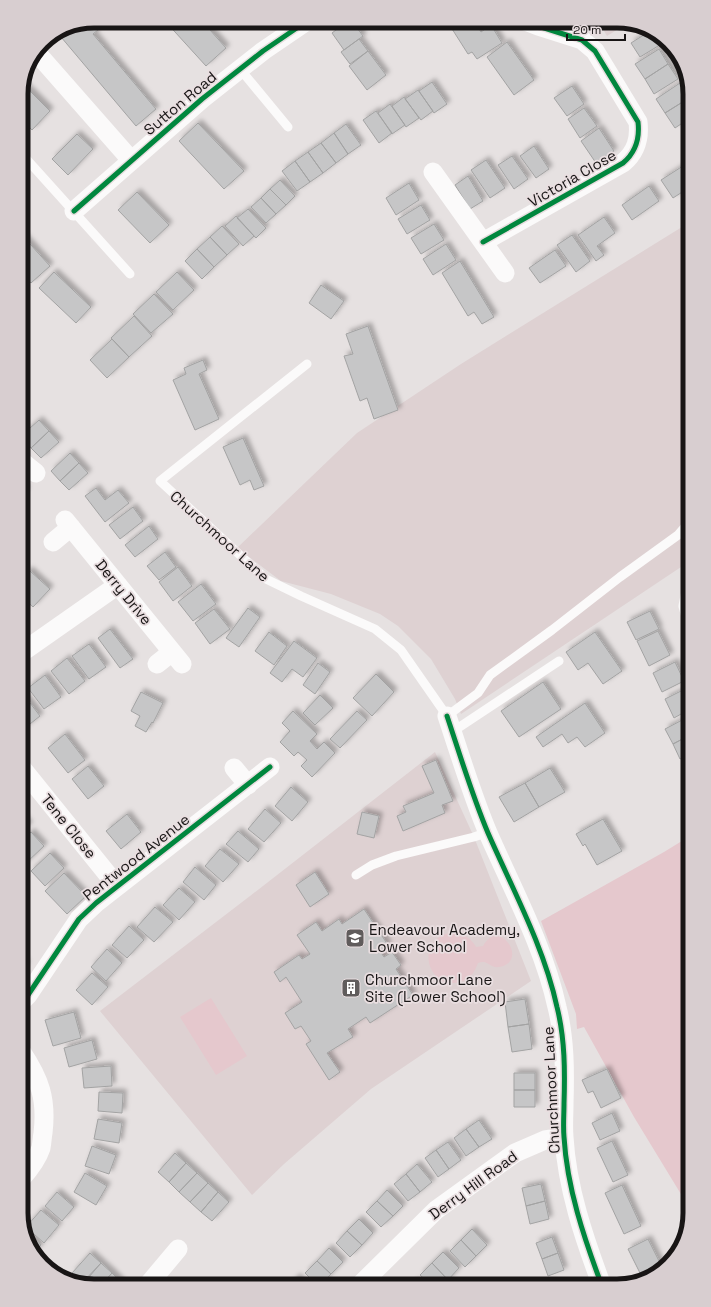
<svg xmlns="http://www.w3.org/2000/svg" width="711" height="1307" viewBox="0 0 711 1307" font-family="'Space Grotesk',sans-serif">
	<defs>
		<filter id="shadow"><feDropShadow dx="3.5" dy="-3.5" stdDeviation="2" flood-color="#0004"/></filter>
	</defs>
	<rect width="100%" height="100%" fill="#e6e1e1"/>
	<path fill="#ded1d2" d="M598,21H622L628,23L607,36Z
		M690,222V561L461,714L455,699L431,659L398,626L380,614L331,594L281,581L237,548L357,433L461,364Z
		M435,752L474,837L531,981L371,1089L284,1164L252,1195L100,1011L250,896Z"/>
	<path fill="#e5c8cd" d="M690,836V1209L634,1117L584,1027L577,1029L576,1014L541,921L664,852Z
		M454,932C464,934 471,938 476,947L483,946C499,916 530,962 499,967C492,968 489,963 484,962C482,962 480,962 478,963C475,971 471,978 463,981C428,994 411,938 454,932Z
		M211,998L247,1056L216,1075L180,1017Z"/>
	<path fill="#c6c6c7" stroke="#a3a3a3" filter="url(#shadow)" d="M165,21H202L226,48L206,66Z
		M348,21H352L363,36L344,50L332,33Z
		M447,21H477L475,22L481,32L491,25L502,43L477,59L472,52L468,54Z
		M91,22L98,30L93,34L156,109L136,126L61,37L75,25Z
		M72,25L67,31L64,28L66,26Z
		M650,31L656,33L663,43L640,57L631,43Z
		M359,39L368,51L350,64L341,52Z
		M507,42L534,80L514,95L487,57Z
		M659,49L668,64L645,79L635,64Z
		M368,51L386,75L367,90L349,66Z
		M668,64L678,79L654,94L645,79Z
		M432,82L447,104L434,113L419,91Z
		M680,83L689,98L665,113L656,99Z
		M23,84L50,111L32,130L21,119V89Z
		M572,86L584,104L567,116L554,98Z
		M418,90L433,111L421,120L405,99Z
		M404,97L419,118L406,127L392,106Z
		M689,98L690,118L675,128L665,113Z
		M390,104L405,125L392,134L378,113Z
		M584,108L597,126L580,138L568,119Z
		M376,111L392,133L379,143L363,120Z
		M198,123L244,171L224,189L179,141Z
		M346,124L361,145L348,154L334,133Z
		M599,128L614,151L596,163L581,141Z
		M334,133L348,154L336,163L321,143Z
		M77,134L93,149L68,175L52,159Z
		M321,143L336,163L323,173L308,152Z
		M534,146L549,169L536,178L520,156Z
		M308,152L323,173L310,182L295,161Z
		M512,156L528,179L514,189L498,165Z
		M486,160L505,188L490,198L471,170Z
		M295,161L310,182L297,191L282,171Z
		M686,164L690,170V187L673,198L661,180Z
		M468,176L483,201L470,209L455,185Z
		M280,180L295,196L286,205L270,189Z
		M409,183L419,200L396,215L386,198Z
		M649,186L659,201L632,220L622,205Z
		M270,189L286,205L276,214L261,198Z
		M137,192L169,225L150,243L118,210Z
		M261,198L276,214L266,223L251,207Z
		M421,205L430,220L407,234L398,219Z
		M248,209L266,228L256,238L237,218Z
		M236,216L254,236L243,246L225,226Z
		M604,217L615,233L597,246L604,255L596,261L578,235Z
		M434,224L444,240L421,254L411,238Z
		M222,226L239,244L227,255L210,237Z
		M21,234L50,266L31,283L21,273Z
		M572,235L590,261L576,272L557,245Z
		M210,237L227,255L214,267L197,249Z
		M446,244L456,260L433,275L423,259Z
		M197,249L214,267L202,279L185,261Z
		M555,250L566,266L540,283L529,268Z
		M460,261L494,317L482,324L474,312L468,316L442,273Z
		M54,272L91,307L76,323L39,288Z
		M177,272L194,290L173,310L156,292Z
		M321,285L344,301L331,319L309,303Z
		M154,294L173,314L151,333L133,314Z
		M134,316L152,336L129,357L111,338Z
		M368,326L398,410L374,419L367,398L360,401L344,356L353,354L346,334Z
		M112,339L129,357L107,378L90,360Z
		M203,360L207,370L199,374L219,419L195,430L173,380L186,374L184,368Z
		M39,420L49,431L31,448L21,436Z
		M49,431L59,442L41,458L31,448Z
		M243,438L264,486L254,490L250,480L240,485L223,447Z
		M70,453L79,463L60,481L51,471Z
		M79,463L88,473L69,490L60,481Z
		M21,485L26,490L21,495Z
		M96,488L105,500L118,490L129,503L105,522L85,496Z
		M133,507L143,521L120,539L109,525Z
		M149,526L158,539L135,557L125,545Z
		M165,552L176,567L159,580L147,566Z
		M178,567L192,586L173,601L159,582Z
		M29,570L50,589L33,607L21,596V589L27,582L22,578Z
		M201,584L216,604L193,621L178,602Z
		M21,605L25,609L21,614Z
		M248,608L260,617L239,647L226,638Z
		M214,609L230,629L210,644L195,623Z
		M650,611L659,629L636,640L627,622Z
		M110,629L133,659L120,668L98,638Z
		M658,631L670,655L649,666L637,641Z
		M269,632L287,646L274,665L255,651Z
		M595,632L622,671L603,684L588,663L578,670L566,652Z
		M294,641L317,658L303,677L292,669L282,682L270,673Z
		M89,644L106,667L89,679L72,656Z
		M67,658L85,681L69,694L51,671Z
		M675,662L684,681L662,692L653,673Z
		M318,663L330,672L315,694L303,685Z
		M376,674L394,692L372,716L353,698Z
		M45,675L61,697L44,709L28,688Z
		M543,682L561,709L519,737L501,711Z
		M687,688L690,694V709L674,718L665,699Z
		M141,692L163,703L153,723L152,722L146,732L135,726L140,716L131,711Z
		M24,695L40,716L25,728L21,722V697Z
		M320,695L333,708L315,725L303,713Z
		M585,703L605,733L585,747L577,737L568,743L562,734L543,747L536,737Z
		M293,711L317,734L310,741L317,749L324,742L335,753L312,777L301,766L307,760L298,752L294,756L280,742L290,731L282,723Z
		M357,711L367,720L340,748L330,739Z
		M686,718L690,726V735L673,744L665,729Z
		M65,734L85,760L68,773L48,748Z
		M690,735V754L680,759L673,744Z
		M436,760L453,801L442,805L445,813L403,831L397,816L406,812L403,806L434,793L422,766Z
		M88,766L104,786L88,799L72,779Z
		M550,768L565,792L539,807L525,783Z
		M525,783L539,807L514,822L499,797Z
		M291,787L308,802L292,821L275,806Z
		M265,809L281,823L264,842L248,829Z
		M362,812L379,816L374,838L357,834Z
		M127,814L141,832L121,849L106,831Z
		M21,816L29,825L21,832Z
		M603,819L622,851L597,865L585,844L583,846L576,834Z
		M238,831L259,849L248,862L226,844Z
		M31,832L44,846L25,864L21,860V842Z
		M220,849L239,864L223,882L205,866Z
		M50,853L64,868L45,886L31,871Z
		M195,867L216,885L204,900L183,882Z
		M315,872L329,894L310,907L296,885Z
		M64,873L86,896L67,914L45,891Z
		M179,888L195,902L179,920L163,905Z
		M155,907L173,922L154,942L137,927Z
		M364,909L388,945L380,951L384,957L392,952L401,965L396,969L413,995L370,1023L366,1017L348,1029L353,1037L327,1053L340,1072L329,1080L306,1044L311,1041L301,1026L295,1029L285,1013L302,1002L286,977L280,982L274,972L299,955L302,959L310,954L297,935L316,922L322,931L339,919L342,924Z
		M129,926L144,940L127,958L112,945Z
		M107,949L122,963L106,981L91,967Z
		M21,959L26,965L21,969Z
		M92,973L108,987L92,1005L76,990Z
		M525,999L529,1024L508,1027L505,1002Z
		M74,1012L81,1038L53,1046L45,1020Z
		M529,1024L532,1049L512,1052L508,1027Z
		M92,1040L97,1059L69,1067L64,1048Z
		M111,1066L112,1086L84,1088L82,1068Z
		M607,1069L621,1098L601,1108L593,1091L588,1093L582,1080Z
		M514,1073H535V1090H514Z
		M514,1090H535V1107H514Z
		M99,1092L123,1093L122,1113L98,1111Z
		M612,1113L620,1131L600,1140L592,1123Z
		M98,1119L122,1123L119,1143L94,1139Z
		M479,1120L492,1139L479,1147L466,1129Z
		M466,1129L479,1147L466,1156L454,1138Z
		M612,1141L628,1175L613,1182L597,1148Z
		M448,1142L461,1160L449,1169L436,1150Z
		M92,1146L116,1155L109,1174L85,1166Z
		M436,1150L449,1169L438,1177L425,1158Z
		M175,1153L186,1163L169,1182L158,1172Z
		M186,1163L197,1173L179,1192L169,1182Z
		M417,1164L432,1182L420,1192L406,1174Z
		M85,1173L107,1186L96,1205L74,1192Z
		M197,1173L208,1183L190,1202L179,1192Z
		M406,1174L420,1192L408,1201L394,1184Z
		M208,1183L218,1192L201,1212L190,1202Z
		M541,1184L545,1201L526,1206L522,1188Z
		M622,1185L641,1226L624,1234L605,1193Z
		M387,1190L403,1206L393,1216L377,1201Z
		M57,1192L74,1207L62,1221L45,1206Z
		M218,1192L229,1202L212,1221L201,1212Z
		M377,1201L393,1216L381,1227L366,1212Z
		M545,1201L549,1219L530,1224L526,1206Z
		M41,1210L59,1225L44,1243L26,1227Z
		M359,1219L373,1233L362,1245L347,1231Z
		M472,1229L487,1245L476,1256L461,1240Z
		M24,1231L41,1245L35,1252L27,1241Z
		M347,1231L362,1245L350,1257L336,1243Z
		M552,1237L558,1253L542,1259L536,1243Z
		M648,1239L662,1267L654,1273L643,1279L628,1249Z
		M461,1240L476,1256L465,1267L450,1251Z
		M329,1248L343,1262L331,1274L317,1261Z
		M443,1252L459,1268L448,1280L432,1263Z
		M90,1253L101,1263L82,1283L72,1273Z
		M558,1253L564,1270L548,1276L542,1259Z
		M317,1261L331,1274L320,1286H318L305,1273Z
		M101,1263L112,1273L100,1286H89L83,1284Z
		M432,1263L448,1280L442,1286H432L420,1275Z
		M112,1273L122,1283L120,1286H100Z
		M297,1277L305,1286H288Z
		M416,1281L420,1286H411Z"/>
	<g fill="none" stroke-linecap="round" stroke-linejoin="round">
		<path stroke="#fbfafa" stroke-width="9" d="M240,69L288,127
			M21,153L130,274
			M307,364L160,481L266,579L301,596L375,629L401,650L447,716L478,693L490,675L552,630L620,577L678,535L690,521
			M452,732L559,661
			M356,875L372,865L396,856L474,837L488,832"/>
		<path stroke="#fbfafa" stroke-width="19" d="M37,53L131,160
			M433,172L505,273
			M74,211L202,99L263,51L307,21
			M483,242L623,163C636,152 640,139 638,122L595,51L582,40L538,26L525,21
			M21,461L36,473
			M65,520L182,664
			M53,542L71,527
			M690,613L688,606L690,596
			M21,653L118,585
			M157,664L172,652
			M447,716C460,755 472,795 488,833C513,890 544,947 557,1007C565,1039 565,1071 564,1104C564,1115 563,1126 564,1137C567,1188 584,1238 602,1286
			M21,767L117,886
			M234,768L248,785
			M21,1002L28,995L79,919L96,903L270,767
			M21,1179C29,1170 37,1160 41,1148C42,1143 42,1138 43,1133C47,1099 40,1079 21,1051
			M147,1286L178,1249
			M359,1286L436,1210L515,1153L545,1140L564,1137"/>
		<g stroke="#e9dee0" stroke-width="8">
			<path id="cycleway" d="M74,211L202,99L263,51L307,21
				M483,242L623,163C636,152 640,139 638,122L595,51L582,40L538,26L525,21
				M447,716C460,755 472,795 488,833C513,890 544,947 557,1007C565,1039 565,1071 564,1104C564,1115 563,1126 564,1137C567,1188 584,1238 602,1286
				M21,1002L28,995L79,919L96,903L270,767"/>
		</g>
		<use href="#cycleway" stroke="#00873e" stroke-width="5"/>
	</g>
	<defs>
		<g id="school-square" transform="scale(1)"><rect x="-9" y="-9" width="18" height="18" rx="4" fill="#605c5c" stroke="#e9dee0"/><path d="M0-5L7-2L0 1L-7-2ZM-4 1L0 2.5L4 1V4Q0 6-4 4Z" fill="#fff"/></g>
		<g id="building-square" transform="scale(1)"><rect x="-9" y="-9" width="18" height="18" rx="4" fill="#605c5c" stroke="#e9dee0"/><path d="M-4-6H4V6H1V3H-1V6H-4ZM-2.5-4.3h1.7v1.8h-1.7ZM.8-4.3h1.7v1.8H.8ZM-2.5-1h1.7V.8h-1.7ZM.8-1h1.7V.8H.8Z" fill="#fff"/></g>
	</defs>
	<g fill-rule="evenodd">
		<use href="#school-square" x="355" y="938"/>
		<use href="#building-square" x="351" y="988"/>
	</g>
	<g text-anchor="middle" dominant-baseline="central" stroke-width="3.5" stroke-linejoin="round" paint-order="stroke">
		<g font-size="15" fill="#181515" stroke="#e9dee0">
			<text transform="translate(180 103) rotate(-40)">Sutton Road</text>
			<text transform="translate(572 178) rotate(-30)">Victoria Close</text>
			<text transform="translate(220 536) rotate(42)">Churchmoor Lane</text>
			<text transform="translate(124 592) rotate(51)">Derry Drive</text>
			<text transform="translate(69 826) rotate(51)">Tene Close</text>
			<text transform="translate(136 857) rotate(-38)">Pentwood Avenue</text>
			<text transform="translate(551 1090) rotate(-93)">Churchmoor Lane</text>
			<text transform="translate(473 1185) rotate(-36)">Derry Hill Road</text>
		</g>
		<g font-size="15" fill="#181515" stroke="#e9dee0" text-anchor="start">
			<text x="369" y="929">Endeavour Academy,<tspan x="369" dy="17">Lower School</tspan></text>
			<text x="365" y="979">Churchmoor Lane<tspan x="365" dy="17">Site (Lower School)</tspan></text>
		</g>
	</g>
	<path d="M0 0H711V1307H0ZM94 28H617A66 66 0 0 1 683 94V1213A66 66 0 0 1 617 1279H94A66 66 0 0 1 28 1213V94A66 66 0 0 1 94 28Z" fill="#d8ced0" fill-rule="evenodd"/>
	<path fill="none" stroke="#181515" stroke-width="5" d="M94 28H617A66 66 0 0 1 683 94V1213A66 66 0 0 1 617 1279H94A66 66 0 0 1 28 1213V94A66 66 0 0 1 94 28Z"/>
	<path d="M567 34v6h58v-6" fill="none" stroke="#181515" stroke-width="2"/>
	<text x="573" y="34" font-size="12" fill="#181515" stroke="#e9dee0" stroke-width="3" paint-order="stroke">20 m</text>
</svg>
